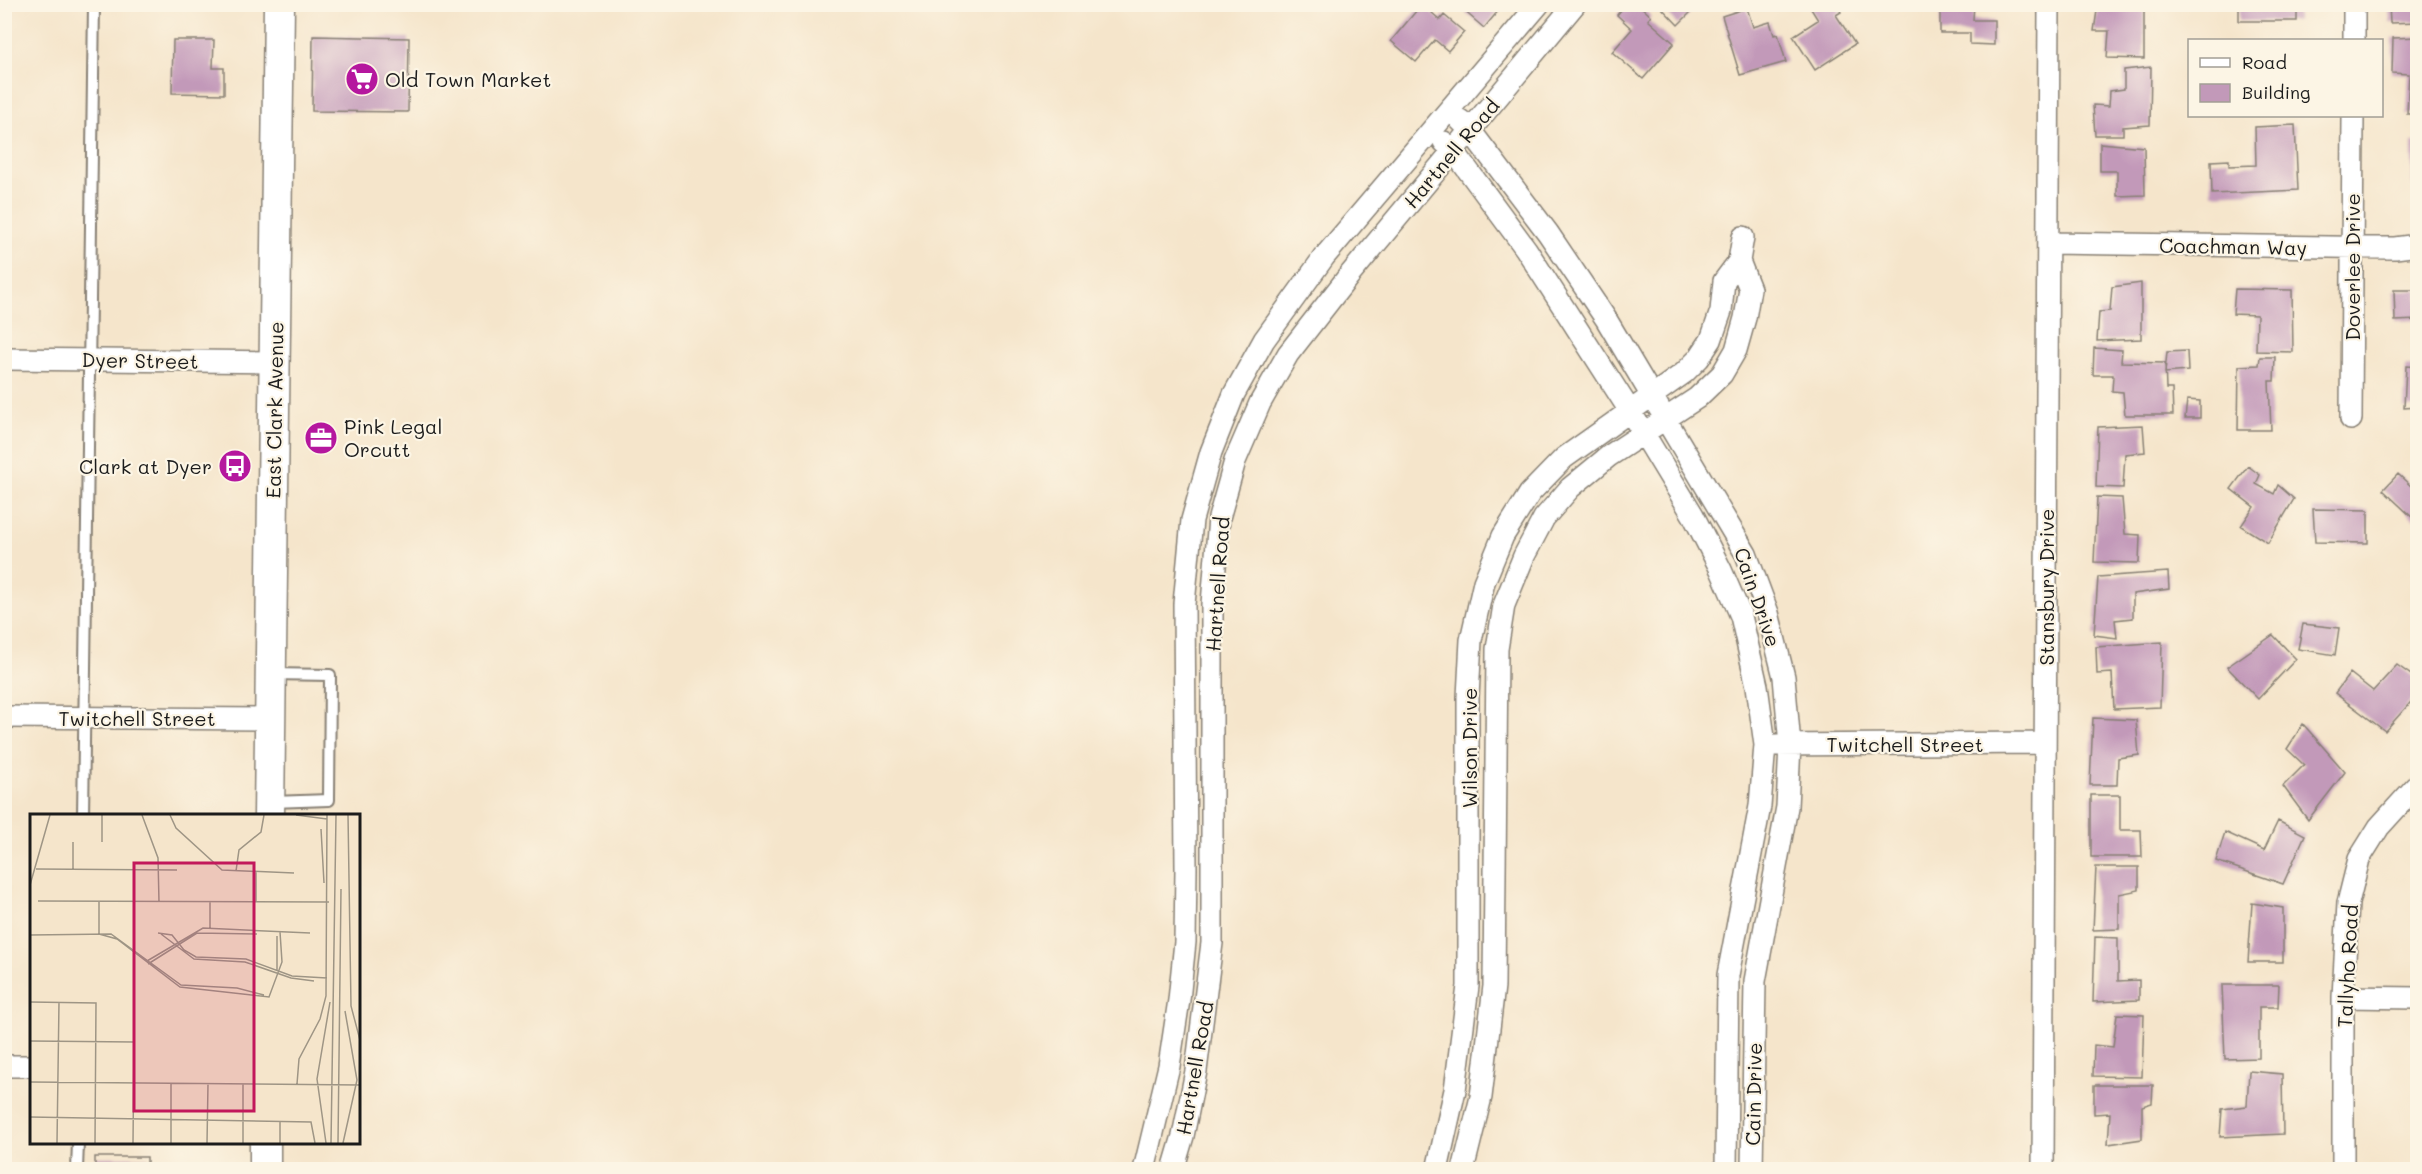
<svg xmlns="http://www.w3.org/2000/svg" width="2422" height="1174" viewBox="0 0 2422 1174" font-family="Mali,sans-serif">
	<rect width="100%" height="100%" fill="#fcf5e5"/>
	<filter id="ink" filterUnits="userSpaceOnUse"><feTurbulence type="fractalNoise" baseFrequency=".0167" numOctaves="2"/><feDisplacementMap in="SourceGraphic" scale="12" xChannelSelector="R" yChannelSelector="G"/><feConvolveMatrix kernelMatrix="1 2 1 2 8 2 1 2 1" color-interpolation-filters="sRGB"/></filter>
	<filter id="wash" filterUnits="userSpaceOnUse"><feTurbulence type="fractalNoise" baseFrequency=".008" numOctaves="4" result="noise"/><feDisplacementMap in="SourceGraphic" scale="24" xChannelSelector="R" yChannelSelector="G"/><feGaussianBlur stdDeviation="1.35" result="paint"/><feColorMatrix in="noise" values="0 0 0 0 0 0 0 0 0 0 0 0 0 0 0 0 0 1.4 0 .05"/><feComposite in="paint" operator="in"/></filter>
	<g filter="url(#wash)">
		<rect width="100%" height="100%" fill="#f5e5cb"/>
		<g id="blocks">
			<path fill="#c299b9" d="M1422,4L1440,20L1444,15L1464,32L1448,51L1435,40L1416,62L1391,41Z
				M1466,4H1493L1499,10L1484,28L1462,9Z
				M1626,4H1638L1651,16L1648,20L1674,43L1643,79L1612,52L1632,29L1617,15Z
				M1658,4H1699L1678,25Z
				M1808,4H1836L1841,12L1836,15L1855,44L1815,70L1793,36L1818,20Z
				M1940,4H1974L1973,20H1994V45L1970,44V33H1940Z
				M2098,4H2144V59L2107,58L2109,31H2094Z
				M2239,4H2297V21H2239Z
				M2389,4H2418V22L2390,23Z
				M1747,8L1753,27L1770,22L1774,35L1778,34L1786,62L1740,75L1722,16Z
				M313,36L409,38L408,112L312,111Z
				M2418,37V114H2407L2409,74L2392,73L2393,38Z
				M173,40H214L213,68H224V94L172,93Z
				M2151,67L2150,125L2123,127V135H2095L2093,105L2109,106L2110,91L2124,89V70Z
				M2295,125L2298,190L2212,194L2211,161L2229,160V166L2256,165L2255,127Z
				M2412,142H2418V185H2412Z
				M2100,143L2144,147L2145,195L2117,196V171H2100Z
				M2141,283V339L2097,341L2099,312L2110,311L2112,287Z
				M2235,289L2292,290L2293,352L2256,351L2257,315L2233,314Z
				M2394,290H2418V320L2395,321Z
				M2094,348L2122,350L2121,362L2165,363L2166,389H2172L2173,415H2125L2123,392L2112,391L2113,375H2093Z
				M2187,351L2188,371L2165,373L2167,352Z
				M2260,357H2275L2274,381H2269L2271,430H2238L2239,366L2259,365Z
				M2406,366L2418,367V407L2404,408Z
				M2187,400L2200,401V418H2185Z
				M2143,425L2145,452L2125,454L2123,488L2096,487L2098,427Z
				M2248,466L2260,475L2256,484L2274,494L2278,485L2294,499L2268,543L2241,526L2254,507L2231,489Z
				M2398,474L2412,487L2418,481V516L2414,519L2383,490Z
				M2097,497L2122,498L2125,534L2140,535L2139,563L2094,562Z
				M2313,509L2368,510V543L2315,542Z
				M2168,572L2169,589L2133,594V618L2115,620L2117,638L2094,635L2098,577Z
				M2303,624L2339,628L2335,655L2298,649Z
				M2273,635L2296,659L2258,699L2227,667Z
				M2162,642L2160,707L2114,709L2112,673L2097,674L2096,647Z
				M2397,665L2418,680V694L2385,731L2335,693L2350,673L2373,691Z
				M2093,718L2136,720L2139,755L2118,758L2117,785H2090Z
				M2303,724L2345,772L2308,820L2283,786L2304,765L2287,749Z
				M2091,795H2120V830H2141L2142,857H2091Z
				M2278,821L2305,835L2283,884L2216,861L2225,832L2264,850Z
				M2096,867H2139V890L2119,894V929L2093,930Z
				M2252,903L2283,908V962H2248Z
				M2095,937L2118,938V981L2139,980V1000L2093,1002Z
				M2222,985H2279L2278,1007H2259V1058L2225,1059Z
				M2117,1014L2144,1015L2142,1077L2093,1076L2094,1045L2113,1047Z
				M2249,1071L2282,1074L2283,1134L2220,1137L2222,1109L2247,1106Z
				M2094,1085H2153L2152,1103L2142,1106V1139L2108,1144L2110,1113L2094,1114Z
				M95,1157H147V1170H95Z"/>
		</g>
	</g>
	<g filter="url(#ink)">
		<use href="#blocks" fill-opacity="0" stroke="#888074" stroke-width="1.5"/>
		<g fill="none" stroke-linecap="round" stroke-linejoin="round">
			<g stroke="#888074" stroke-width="14">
				<path id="lane" d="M272,674L330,675L329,800L272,802
					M83,816L94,4
					M77,1170L78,1142"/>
			</g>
			<g stroke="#888074" stroke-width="24">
				<path id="street" d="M2354,40V4
					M1460,120L1470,130L1548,233L1606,319L1746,554L1768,613L1784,677L1790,745L1787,807L1755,981L1752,1170
					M1444,142L1453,150L1526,249L1630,411L1693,515L1721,570L1741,616L1757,686L1765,745L1760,806L1728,975L1726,1170
					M2048,243L2395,248L2418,245
					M4,359L275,362
					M2351,419L2353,116
					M4,717L270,719
					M1776,745L2045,743
					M2343,997L2418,998
					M4,1066H32
					M1144,1170L1169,1066L1179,1000L1185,942L1186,869L1184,604L1192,520L1211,452L1234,394L1264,340L1324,257L1539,4
					M1173,1170L1183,1136L1196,1071L1212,943V604L1219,518L1235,461L1260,403L1288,354L1348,277L1575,4
					M1437,1170L1455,1090L1468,986V697L1471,640L1484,582L1503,536L1530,493L1564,458L1684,373L1699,358L1711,340L1721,311L1724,281L1739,261L1743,237
					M1463,1170L1481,1097L1494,986L1497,649L1504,605L1524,556L1544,518L1570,488L1609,456L1697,398L1722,374L1736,350L1745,318L1750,289L1739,261
					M2043,1170L2049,4
					M2343,1170V997L2348,903L2359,859L2379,827L2418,784"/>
			</g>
			<g stroke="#888074" stroke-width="33">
				<path id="secondary" d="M269,816L279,4
					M265,1170V1142"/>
			</g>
			<use href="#lane" stroke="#fff" stroke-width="10"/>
			<use href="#street" stroke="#fff" stroke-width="21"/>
			<use href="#secondary" stroke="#fff" stroke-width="30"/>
		</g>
	</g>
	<defs>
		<g id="supermarket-disc" transform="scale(1.725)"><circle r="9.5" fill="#b5179e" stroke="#fcf5e5"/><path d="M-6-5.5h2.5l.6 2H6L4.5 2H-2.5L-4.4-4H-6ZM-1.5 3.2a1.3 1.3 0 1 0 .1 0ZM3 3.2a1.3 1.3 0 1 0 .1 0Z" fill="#fff"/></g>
		<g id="office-disc" transform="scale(1.725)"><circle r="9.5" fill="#b5179e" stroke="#fcf5e5"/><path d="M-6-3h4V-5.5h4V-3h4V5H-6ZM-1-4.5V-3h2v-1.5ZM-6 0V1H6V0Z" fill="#fff"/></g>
		<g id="bus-disc" transform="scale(1.725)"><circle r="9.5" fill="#b5179e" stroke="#fcf5e5"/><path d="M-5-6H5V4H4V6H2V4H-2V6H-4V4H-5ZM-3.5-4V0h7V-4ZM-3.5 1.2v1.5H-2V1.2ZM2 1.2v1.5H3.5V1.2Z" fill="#fff"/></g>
	</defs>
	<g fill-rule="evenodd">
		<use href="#supermarket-disc" x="362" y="79"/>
		<use href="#office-disc" x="321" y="438"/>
		<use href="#bus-disc" x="235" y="466"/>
	</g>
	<g text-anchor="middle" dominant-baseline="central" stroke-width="4.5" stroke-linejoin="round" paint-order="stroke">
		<g font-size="20" fill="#1c1c1c" stroke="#fcf5e5" text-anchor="start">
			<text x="385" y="79">Old Town Market</text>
			<text x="344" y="426">Pink Legal<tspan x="344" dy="23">Orcutt</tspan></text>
			<text x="212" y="466" text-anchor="end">Clark at Dyer</text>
		</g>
		<g font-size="20" fill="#1c1c1c" stroke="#fcf5e5">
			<text transform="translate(1451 153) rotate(-50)">Hartnell Road</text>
			<text transform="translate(2233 246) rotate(1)">Coachman Way</text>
			<text transform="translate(2352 267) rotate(-90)">Doverlee Drive</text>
			<text transform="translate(140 360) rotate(1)">Dyer Street</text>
			<text transform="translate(274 410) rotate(-89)">East Clark Avenue</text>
			<text transform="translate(1217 584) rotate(-86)">Hartnell Road</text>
			<text transform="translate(2046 587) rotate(-90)">Stansbury Drive</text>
			<text transform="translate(1758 597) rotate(71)">Cain Drive</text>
			<text x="137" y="718">Twitchell Street</text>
			<text x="1905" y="744">Twitchell Street</text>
			<text transform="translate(1469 748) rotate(-90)">Wilson Drive</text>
			<text transform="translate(2347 966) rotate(-87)">Tallyho Road</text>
			<text transform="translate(1194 1068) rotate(-80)">Hartnell Road</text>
			<text transform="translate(1753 1094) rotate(-89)">Cain Drive</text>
		</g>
	</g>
	<g transform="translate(30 814)">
		<rect width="330" height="330" fill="#f5e5cb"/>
		<path fill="none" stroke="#9e9585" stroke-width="1.5" d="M112,1L128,44L129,88M140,1L146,14L192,56L264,59M266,1L297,5M318,1L321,192L330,226M291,15L294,69M72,28V1M6,55L147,56M43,56V28M206,57L209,36L231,18L234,1M0,71L20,1M8,87L299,88M180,88V114M226,88V57M128,119L142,121L154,136L166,143L216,145L262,162L297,164M69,120L87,125L150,173L239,183L252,148L250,118M69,120V87M131,120L164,145L215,148L261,164L284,167M0,121L81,120L151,171L207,174L234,181M117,147L173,114L280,119M118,150L167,119L227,120M247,156V122M0,188L66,189L65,329M0,227L104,228L103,329M0,268L330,271M267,270L269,245L290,205L296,182L297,1M0,303L281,308L285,329M27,329L29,188M141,329V269M177,329L178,270M213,329V270M250,329V307M296,329L287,265L300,188M301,329L306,1M308,329L311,75M313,329L327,266L315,197"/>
		<path fill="#c2185b" fill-opacity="0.15" stroke="#c2185b" stroke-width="3" d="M104,49H224V297H104Z"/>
		<rect width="330" height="330" fill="none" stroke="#1c1c1c" stroke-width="3"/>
	</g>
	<rect width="2422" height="1174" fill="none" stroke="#fcf5e5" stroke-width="24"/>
	<rect x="2188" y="39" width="195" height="78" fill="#fcf5e5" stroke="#a29e95" stroke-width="1.5"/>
	<rect x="2200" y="58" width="30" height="9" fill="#ffffff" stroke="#a29e95" stroke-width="1.5"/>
	<text x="2242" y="69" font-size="18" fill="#1c1c1c">Road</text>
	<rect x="2200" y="84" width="30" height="18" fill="#c299b9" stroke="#a29e95" stroke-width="1.5"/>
	<text x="2242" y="99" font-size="18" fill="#1c1c1c">Building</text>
</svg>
